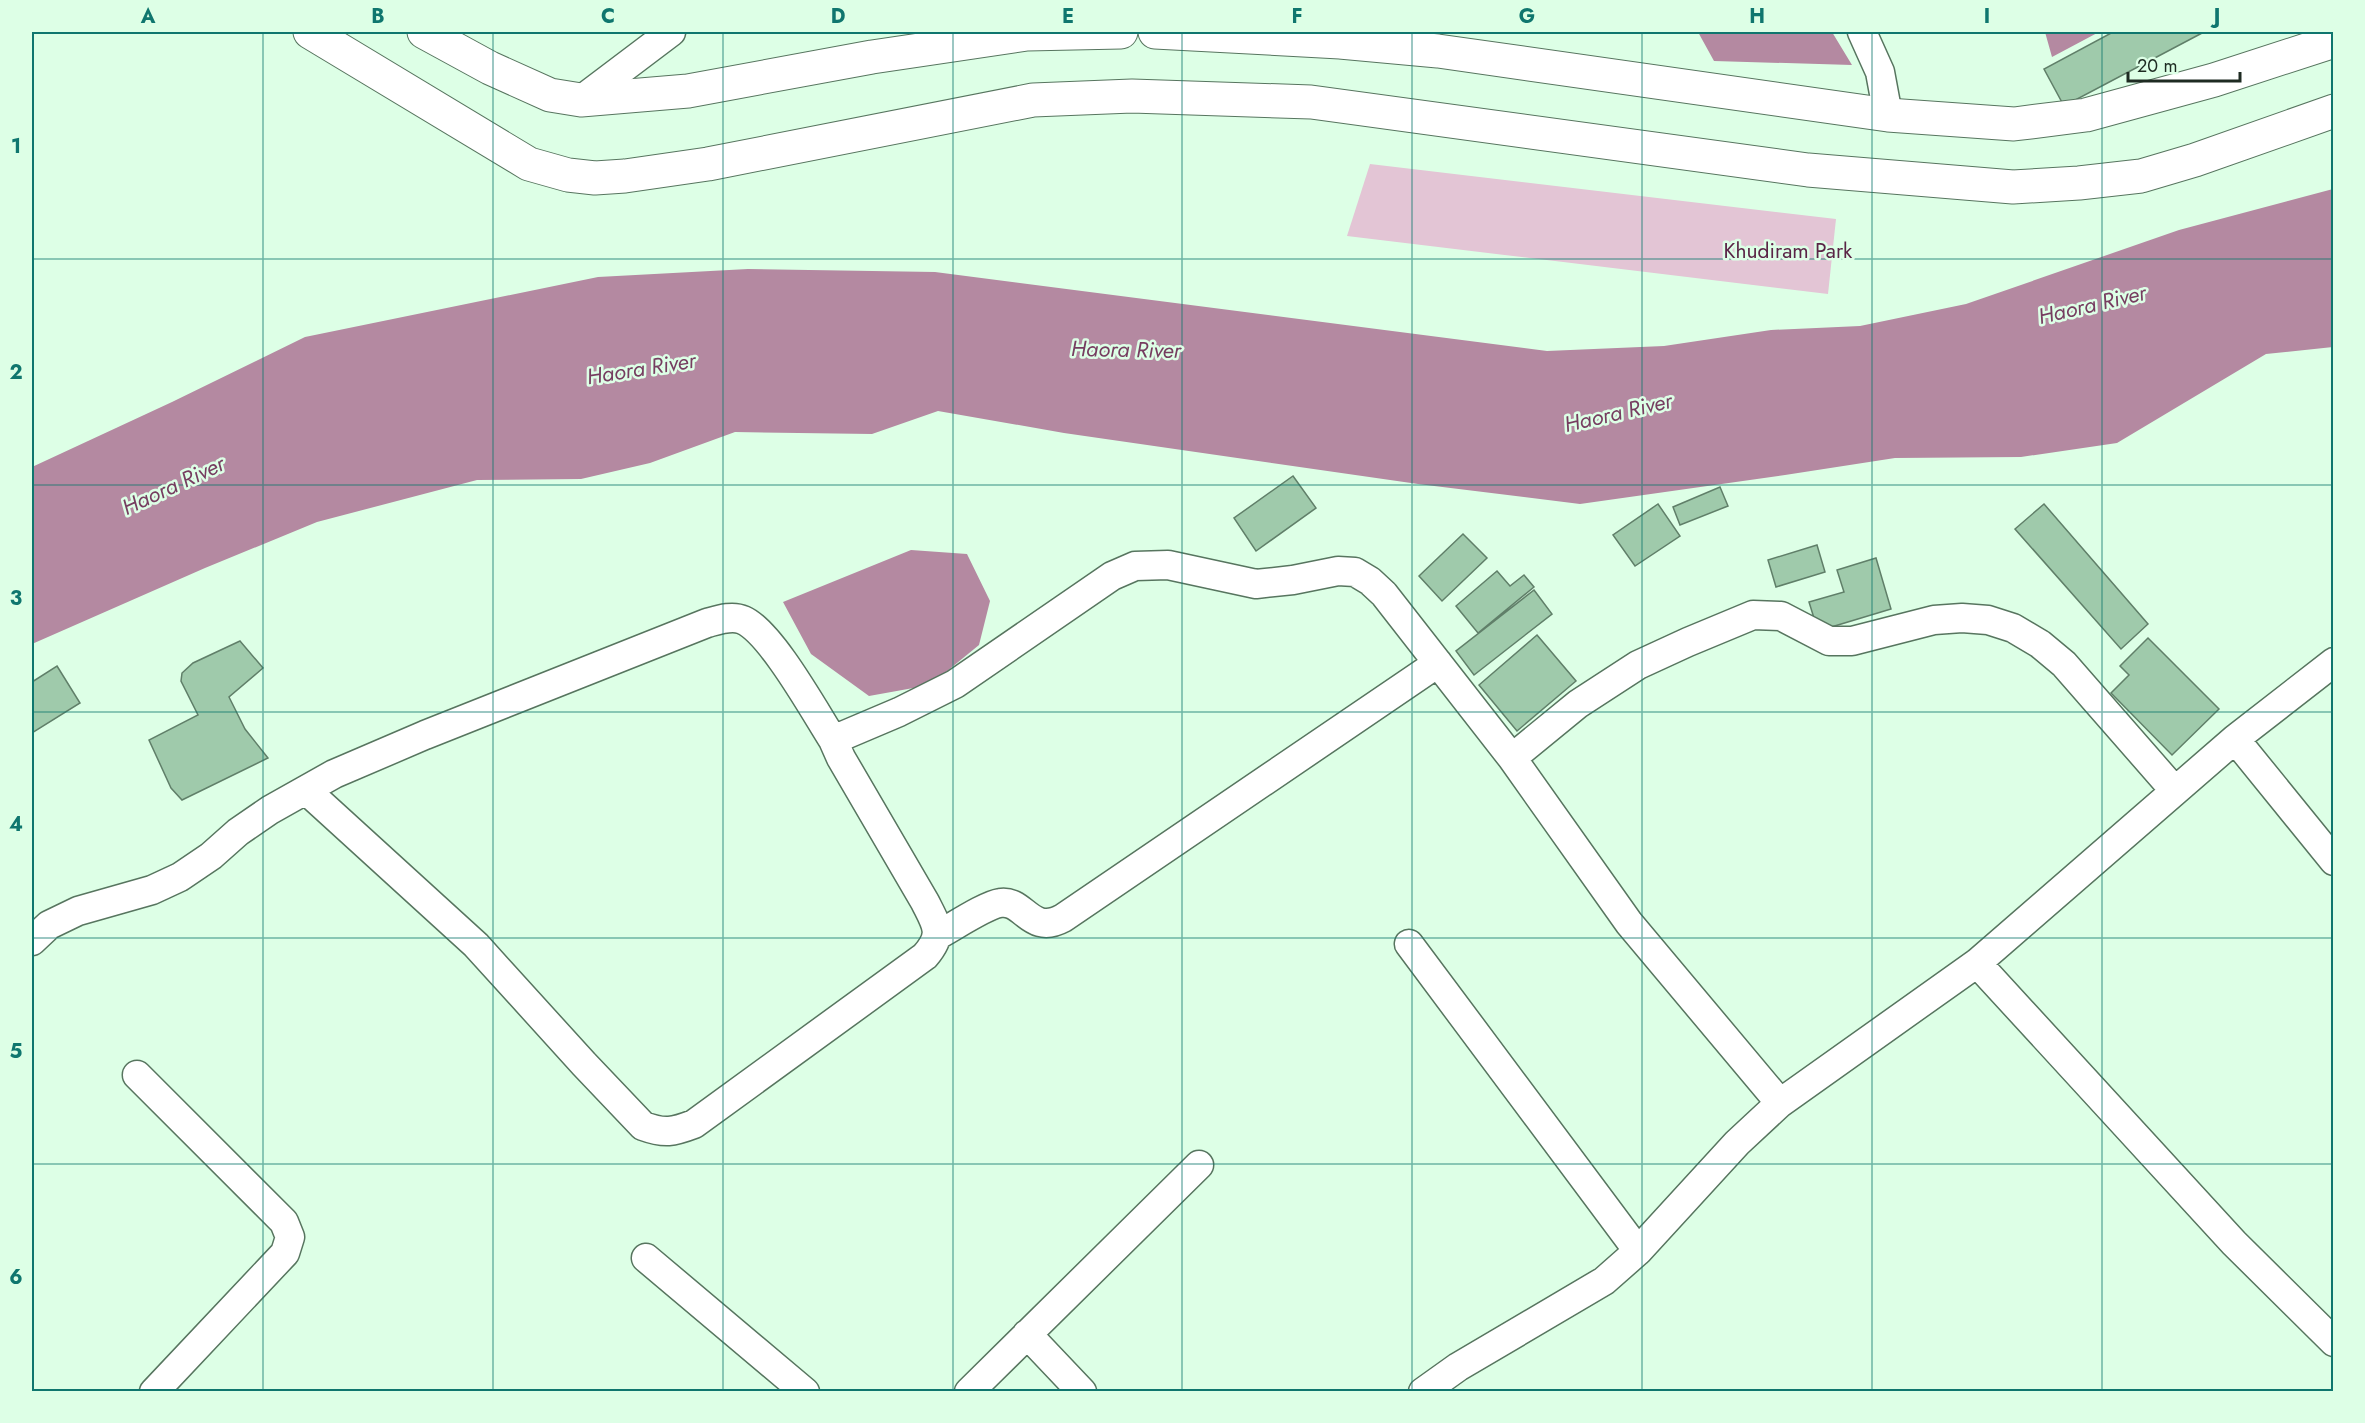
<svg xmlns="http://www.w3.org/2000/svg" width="2365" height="1423" viewBox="0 0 2365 1423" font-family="Jost,sans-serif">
	<rect width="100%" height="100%" fill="#ddffe6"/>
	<path fill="#e3c5d5" d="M1370,164L1836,219L1828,294L1347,236Z"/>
	<path fill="#b489a1" d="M1698,32H1832L1852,65L1714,61Z
		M2045,32H2099L2052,57Z
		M2333,189V347L2266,354L2117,443L2021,457L1895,458L1785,475L1580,504L1418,484L1064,433L938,411L872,434L735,432L650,463L581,479L477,480L317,522L205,568L32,644V467L172,402L305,337L598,277L748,269L935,272L1547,351L1664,346L1771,330L1860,326L1966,304L2179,230Z
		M911,550L967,554L990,601L979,645L930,685L869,696L811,654L783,602Z"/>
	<path fill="#9fcaab" stroke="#607f69" stroke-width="1.5" d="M2113,32H2204L2064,106L2044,69Z
		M1293,476L1316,508L1256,551L1234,518Z
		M1720,487L1728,506L1680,525L1673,507Z
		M1658,504L1680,536L1635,566L1613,535Z
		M2044,504L2148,624L2121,649L2015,529Z
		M1463,534L1487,558L1442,601L1419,576Z
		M1817,545L1825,572L1776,587L1768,560Z
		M1876,558L1891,609L1818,631L1809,602L1844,592L1837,570Z
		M1497,571L1510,586L1524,575L1534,587L1478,633L1456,606Z
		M1534,590L1552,614L1474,675L1456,651Z
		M1537,635L1576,681L1517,731L1479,685Z
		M2148,638L2219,709L2172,755L2111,693L2129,675L2120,666Z
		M240,641L263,668L229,697L245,729L268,758L182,800L171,788L149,740L198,715L181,681L182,673L193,663Z
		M57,666L80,703L32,733V682Z"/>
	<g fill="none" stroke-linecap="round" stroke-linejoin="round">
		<g stroke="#57755f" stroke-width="31">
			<path id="minor" d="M1862,32L1880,72L1888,115
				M581,100L671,32
				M2235,739L2334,861
				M1512,758L1578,704L1638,665L1688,642L1753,615L1781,616L1829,641H1852L1934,620L1962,618L1988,620L2013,628L2040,644L2064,664L2175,791
				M307,791L476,945L584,1064L643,1126C665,1134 673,1132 694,1124L925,956C944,934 937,926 925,902L841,758L833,740
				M938,935C953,927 986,905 1000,903C1024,899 1030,936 1063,918L1438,663
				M32,941L49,925L78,911L152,890L180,877L211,856L238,832L270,810L334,774L425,735L707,623C718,620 732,615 743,620C771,632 815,712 833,740L899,712L955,684L1112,576L1135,566L1168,565L1256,584L1293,580L1338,571L1355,572L1370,581L1384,594L1512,758L1629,923L1780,1103
				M1409,944L1638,1251
				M1977,963L2234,1243L2334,1342
				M137,1075L284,1222L290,1237L285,1253L154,1392
				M646,1258L805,1392
				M1027,1334L1082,1392
				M969,1392L1199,1165
				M1423,1392L1458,1367L1604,1281L1638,1251L1737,1143L1780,1103L1977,963L2235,739L2334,662"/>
		</g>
		<g stroke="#57755f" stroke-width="35">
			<path id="tertiary" d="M310,32L529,164L568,175L595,178L625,176L708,164L1033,100L1132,96L1311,102L1808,170L2013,187L2079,183L2141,176L2195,160L2334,111
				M424,32L490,68L550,95L581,100L688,91L872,57L1027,34L1121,32
				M1155,32L1340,42L1438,51L1888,115L2014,124L2086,115L2214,80L2334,41"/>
		</g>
		<use href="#minor" stroke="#fff" stroke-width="28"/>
		<use href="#tertiary" stroke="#fff" stroke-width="33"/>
	</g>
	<path fill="none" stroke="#0f766e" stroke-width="1.5" stroke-opacity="0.55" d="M263,32V1392M493,32V1392M723,32V1392M953,32V1392M1182,32V1392M1412,32V1392M1642,32V1392M1872,32V1392M2102,32V1392M32,259H2334M32,485H2334M32,712H2334M32,938H2334M32,1164H2334"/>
	<g text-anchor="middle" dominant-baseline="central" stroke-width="5" stroke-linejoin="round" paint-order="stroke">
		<g font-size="21" fill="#5a2446" stroke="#ddffe6">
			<text x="1788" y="251">Khudiram Park</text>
		</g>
		<g font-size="22" font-style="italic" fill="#763d60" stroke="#ddffe6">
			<text transform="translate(2092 304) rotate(-13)">Haora River</text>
			<text transform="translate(1126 349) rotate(1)">Haora River</text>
			<text transform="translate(641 368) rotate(-9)">Haora River</text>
			<text transform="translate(1618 412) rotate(-13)">Haora River</text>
			<text transform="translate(173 485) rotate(-25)">Haora River</text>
		</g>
	</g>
	<rect width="2365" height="1423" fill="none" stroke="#ddffe6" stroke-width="66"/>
	<path d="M2128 72v9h112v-9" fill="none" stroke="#1e2b22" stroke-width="3"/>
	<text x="2137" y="72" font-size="18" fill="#1e2b22" stroke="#ddffe6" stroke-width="4.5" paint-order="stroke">20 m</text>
	<rect x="33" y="33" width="2299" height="1357" fill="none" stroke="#0f766e" stroke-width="2"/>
	<g font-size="20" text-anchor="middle" font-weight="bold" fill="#0f766e">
		<text x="148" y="23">A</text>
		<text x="378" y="23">B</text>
		<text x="608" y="23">C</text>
		<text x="838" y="23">D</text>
		<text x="1068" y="23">E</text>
		<text x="1297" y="23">F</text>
		<text x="1527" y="23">G</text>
		<text x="1757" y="23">H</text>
		<text x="1987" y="23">I</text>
		<text x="2217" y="23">J</text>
		<text x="16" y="153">1</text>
		<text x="16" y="379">2</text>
		<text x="16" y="605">3</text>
		<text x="16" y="831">4</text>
		<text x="16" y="1058">5</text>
		<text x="16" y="1284">6</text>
	</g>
</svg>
